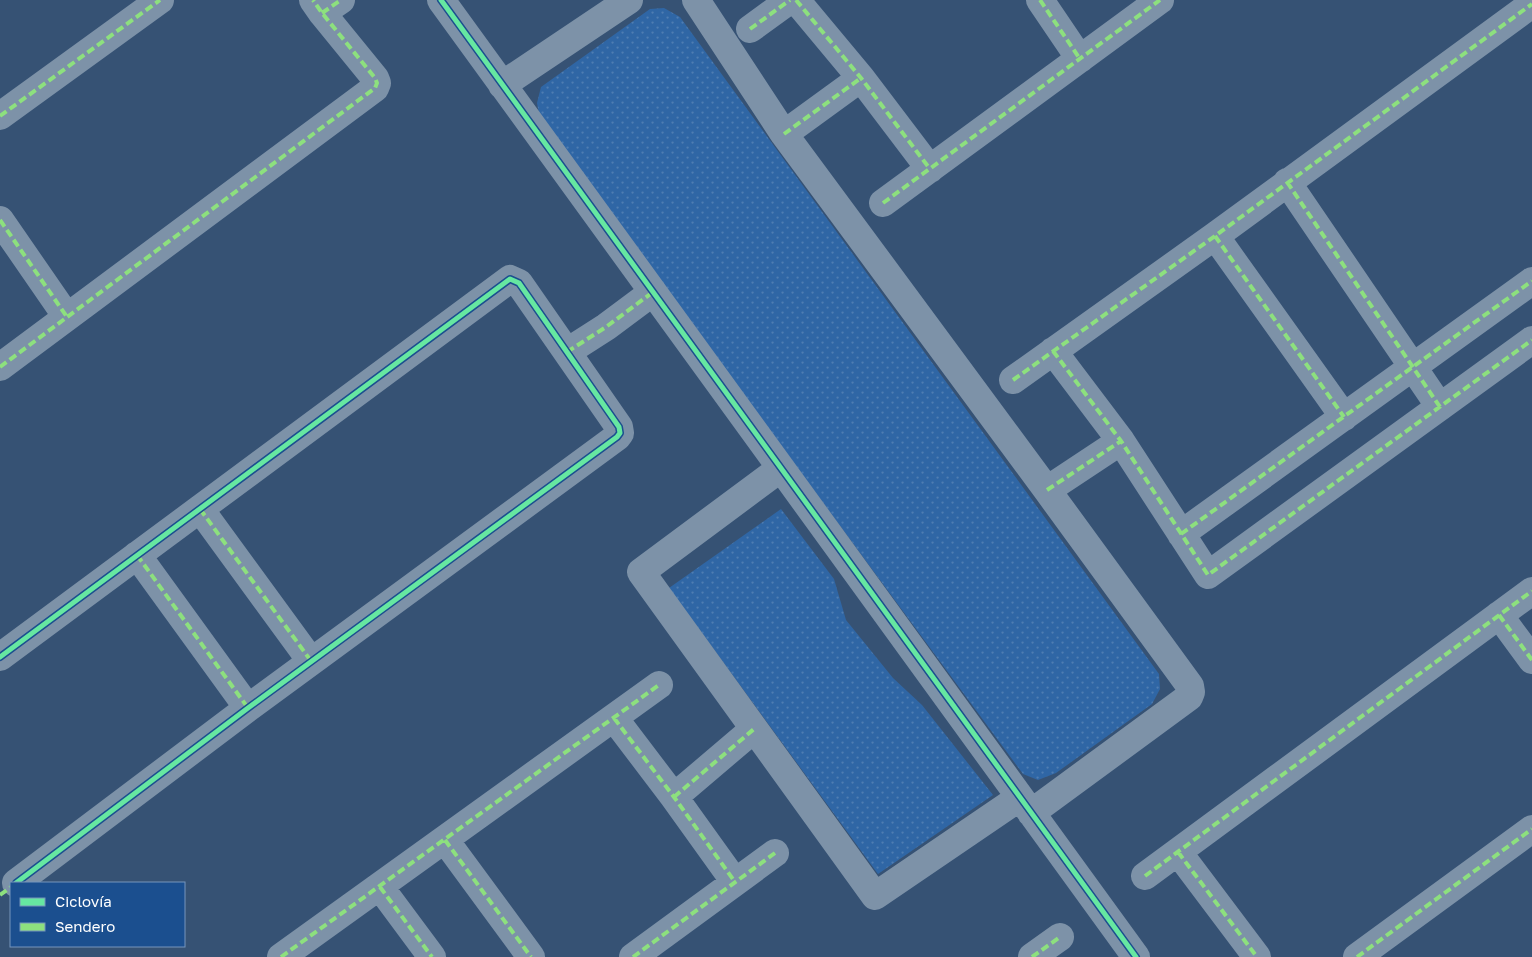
<svg xmlns="http://www.w3.org/2000/svg" width="1532" height="957" viewBox="0 0 1532 957" font-family="'Golos Text',sans-serif">
	<defs>
		<pattern id="park-dots" width="8" height="8" patternUnits="userSpaceOnUse" patternTransform="scale(1.25)"><rect width="8" height="8" fill="#2f66a5"/><path d="M2 2h.1M6 6h.1" fill="none" stroke="#4e7db2" stroke-width="1.8" stroke-linecap="round"/></pattern>
	</defs>
	<rect width="100%" height="100%" fill="#365274"/>
	<path fill="url(#park-dots)" d="M664,8L680,17L1159,674L1160,689L1152,704L1056,773L1038,780L1023,774L540,119L537,103L541,87L650,9Z
		M781,509L834,579L846,620L893,678L922,705L993,795L878,874L669,588Z"/>
	<g fill="none" stroke-linecap="round" stroke-linejoin="round">
		<path stroke="#7d92a8" stroke-width="28" d="M441,0L1136,957
			M696,0L784,134L1047,490L1190,686L1191,692L1189,697L1031,813
			M796,0L861,78L930,169
			M1040,0L1080,59
			M322,13L341,0
			M750,29L790,0
			M502,85L629,0
			M0,116L160,0
			M784,134L861,78
			M1287,182L1440,407
			M883,203L1160,0
			M0,220L67,317
			M1215,236L1344,417
			M1053,351L1121,441L1208,575L1532,340
			M567,352L606,327L653,292
			M0,367L375,88L377,83L375,78L322,13L313,0
			M1013,380L1215,236L1532,4
			M781,468L641,572L875,896L1019,798
			M1047,490L1121,441
			M200,509L311,661
			M1181,534L1532,281
			M137,555L248,708
			M1499,615L1532,660
			M0,657L510,279L519,283L619,427L620,433L617,437L248,708L16,883
			M614,718L674,797L735,882
			M674,797L754,729
			M445,840L531,957
			M1178,852L1257,957
			M1145,876L1532,591
			M380,887L432,957
			M281,957L659,685
			M633,957L775,853
			M1032,957L1060,937
			M1357,957L1532,829"/>
		<path stroke="#8de07e" stroke-width="4" stroke-dasharray="8 4" stroke-linecap="butt" d="M796,0L861,78L930,169
			M1040,0L1080,59
			M322,13L341,0
			M750,29L790,0
			M0,116L160,0
			M784,134L861,78
			M1287,182L1440,407
			M883,203L1160,0
			M0,220L67,317
			M1215,236L1344,417
			M1053,351L1121,441L1208,575L1532,340
			M567,352L606,327L653,292
			M0,367L375,88L377,83L375,78L322,13L313,0
			M1013,380L1215,236L1532,4
			M1047,490L1121,441
			M200,509L311,661
			M1181,534L1532,281
			M137,555L248,708
			M1499,615L1532,660
			M614,718L674,797L735,882
			M674,797L754,729
			M445,840L531,957
			M1178,852L1257,957
			M1145,876L1532,591
			M380,887L432,957
			M0,895L11,887
			M281,957L659,685
			M633,957L775,853
			M1032,957L1060,937
			M1357,957L1532,829"/>
		<g stroke="#1b4f8f" stroke-width="8">
			<path id="cycleway" d="M441,0L1136,957
				M0,657L510,279L519,283L619,427L620,433L617,437L248,708L16,883"/>
		</g>
		<use href="#cycleway" stroke="#66e7a1" stroke-width="5"/>
	</g>
	<rect x="10" y="882" width="175" height="65" fill="#1b4f8f" stroke="#7695bc"/>
	<rect x="20" y="898" width="25" height="8" fill="#66e7a1" stroke="#7695bc"/>
	<text x="55" y="907" font-size="15" fill="#ffffff">Ciclovía</text>
	<rect x="20" y="923" width="25" height="8" fill="#8de07e" stroke="#7695bc"/>
	<text x="55" y="932" font-size="15" fill="#ffffff">Sendero</text>
</svg>
